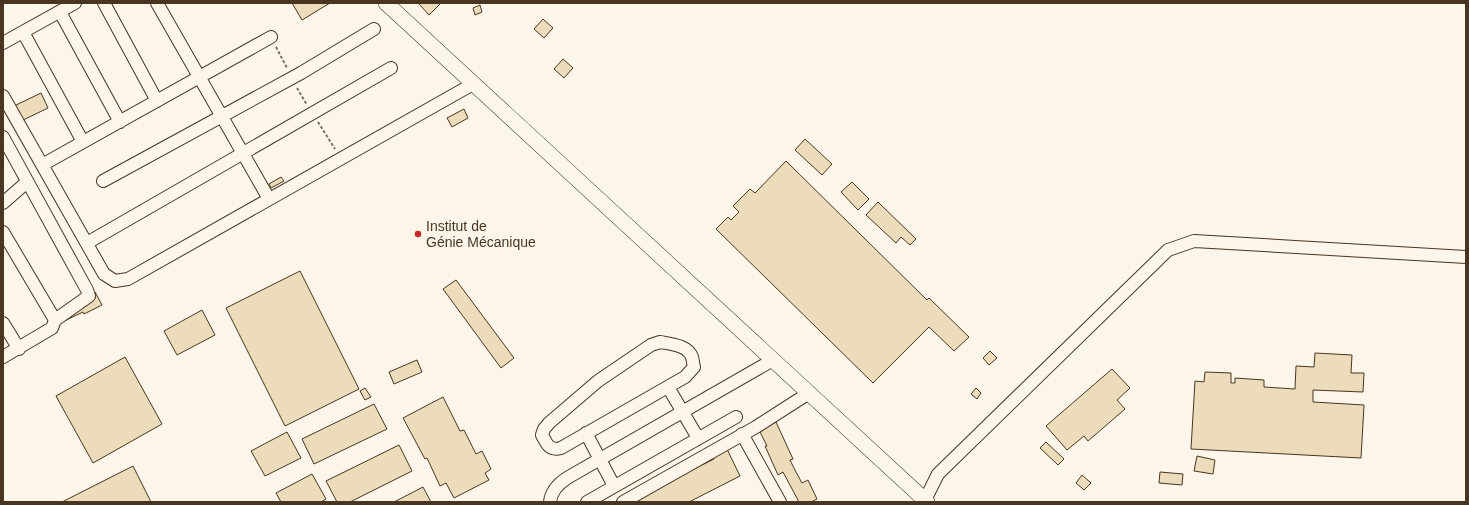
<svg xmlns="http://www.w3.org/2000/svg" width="1469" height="505" viewBox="0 0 1469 505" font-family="Helvetica,sans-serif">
	<rect width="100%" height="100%" fill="#fbf6e9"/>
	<path fill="#ecdcbc" stroke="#4a3520" d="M292,3H330L302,20Z
		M420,3H441L429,15L419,4Z
		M480,5L482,12L475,15L473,8Z
		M543,19L553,28L544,38L534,29Z
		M563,59L573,68L564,78L554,69Z
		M41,93L48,108L19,122L12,107Z
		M464,109L468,118L452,127L447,118Z
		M805,139L832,164L822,175L795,150Z
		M786,161L927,300L929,298L969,337L954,351L929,327L873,383L716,229L728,217L731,220L739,212L733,206L750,189L755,193Z
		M281,177L284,181L271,188L269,184Z
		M852,182L869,199L858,210L841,192Z
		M878,202L916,239L910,245L901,237L896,243L866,215Z
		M300,271L359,389L285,426L226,308Z
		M456,280L514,358L501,368L443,289Z
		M95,292L102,305L84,314L83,312L62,322L57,311Z
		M202,310L215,335L177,355L164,331Z
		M990,351L997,358L989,365L983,358Z
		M1315,353L1352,355L1351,373H1364L1363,392L1313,390V402L1364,405L1361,458L1191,449L1195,381L1204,382L1205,372L1231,373V383H1235V378L1264,380V387L1295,389L1296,366L1314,367Z
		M125,357L162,424L93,463L56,396Z
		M417,360L422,372L394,384L389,372Z
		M1112,369L1130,388L1117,400L1125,409L1088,441L1084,436L1067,450L1046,426Z
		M365,388L371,397L365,400L360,391Z
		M976,388L981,393L977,399L971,394Z
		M443,397L460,431L464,430L476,454L482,451L491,469L485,473L489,480L454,498L446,483L440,486L427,458L425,459L403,418Z
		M374,404L387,429L314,464L302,439Z
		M776,422L793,459L790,460L796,472L802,483L808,480L817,499L811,502H799L783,472L778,475L765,446H767L759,430Z
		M287,432L301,458L265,476L251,451Z
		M1046,442L1064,459L1058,465L1040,448Z
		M399,445L412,471L350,502H337L326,481Z
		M726,447L740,476L689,502H627L714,459L712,454Z
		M1197,456L1215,460L1213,474L1194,471Z
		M133,466L151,502H62Z
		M1160,472L1183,474L1182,485L1159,483Z
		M312,474L326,499L321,502H281L276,493Z
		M1082,475L1091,483L1084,490L1076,483Z
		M423,487L431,502H394Z"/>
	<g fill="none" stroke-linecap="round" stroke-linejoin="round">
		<g stroke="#4a3520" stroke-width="14">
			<path id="minor" d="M104,3L157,101
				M157,3L269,199
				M60,12L120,122
				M23,32L83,142
				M3,43L75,3
				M3,96L104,274L115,281L128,279L473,84
				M3,137L87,290L89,296L55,320
				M42,165L271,37
				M103,181L301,73L374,29
				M3,203L27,182
				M3,232L55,320L52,328L3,357
				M87,243L391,68
				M3,323L19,349
				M660,342C670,344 688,345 692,357C693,360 693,364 694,367L685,377L561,448C549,451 547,444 542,435L544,429L549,423L598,381L651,345Z
				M668,387L698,438
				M586,433L614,486
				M742,434L780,502
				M925,500L938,474L1168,250L1194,241L1466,257
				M550,502C551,491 558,484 567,478L773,360
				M587,502L736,417
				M623,502L756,427L809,393"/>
		</g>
		<g stroke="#4a3520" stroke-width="16">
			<path id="major" d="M386,3L927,502"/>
		</g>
		<path stroke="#7f6f5c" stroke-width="2" stroke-dasharray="3 2" stroke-linecap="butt" d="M276,47L287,68
			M297,88L307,105
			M318,122L335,149"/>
		<use href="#minor" stroke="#fbf6e9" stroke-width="12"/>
		<use href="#major" stroke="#fbf6e9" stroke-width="15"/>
	</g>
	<circle fill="#c62828" stroke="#fbf6e9" stroke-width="1.5" cx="418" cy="234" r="4"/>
	<g text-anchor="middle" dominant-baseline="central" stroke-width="3" stroke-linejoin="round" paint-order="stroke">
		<g font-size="14" fill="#4a3520" stroke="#fbf6e9" text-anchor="start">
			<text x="426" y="226">Institut de<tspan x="426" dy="16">Génie Mécanique</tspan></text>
		</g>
	</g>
	<rect width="1469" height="505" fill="none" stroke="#4a3520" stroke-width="8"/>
</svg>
